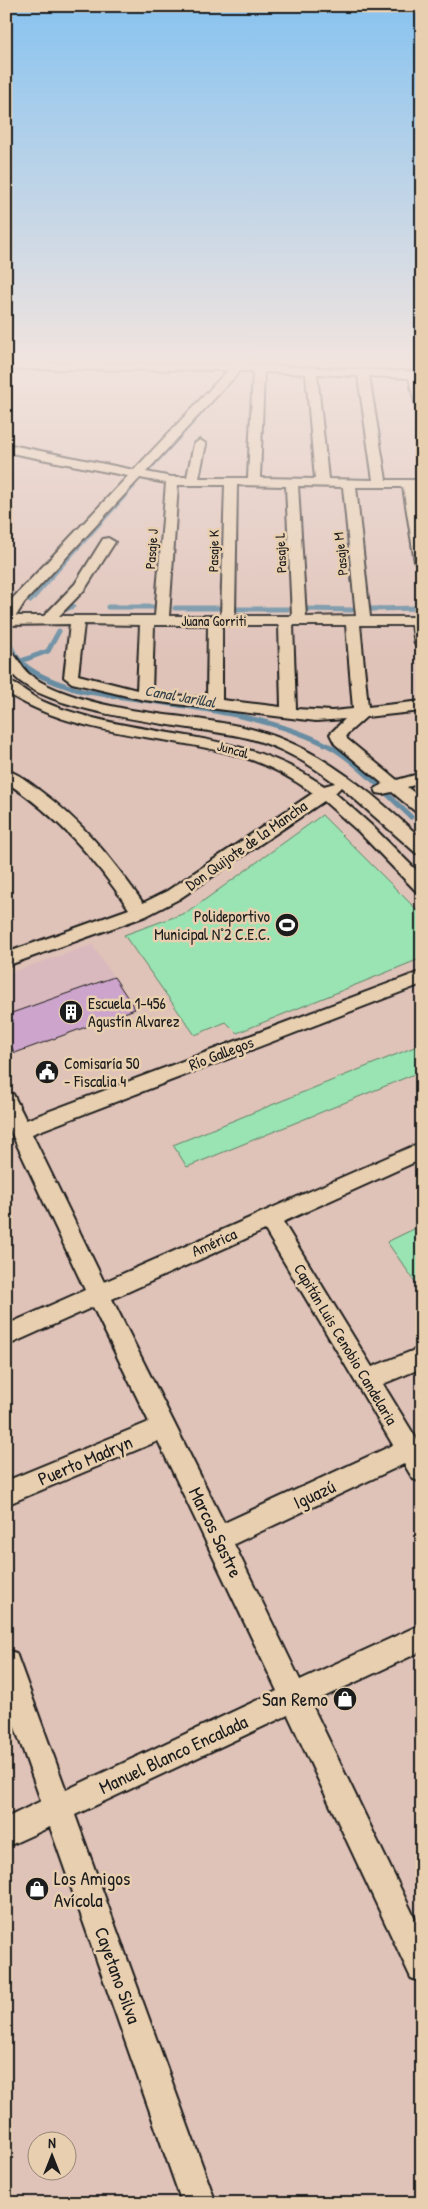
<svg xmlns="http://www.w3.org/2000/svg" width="428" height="2209" viewBox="0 0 428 2209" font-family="'Patrick Hand',sans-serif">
	<rect width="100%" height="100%" fill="#dfc2b8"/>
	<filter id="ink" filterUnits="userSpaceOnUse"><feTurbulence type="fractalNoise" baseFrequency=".02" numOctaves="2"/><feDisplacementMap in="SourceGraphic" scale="10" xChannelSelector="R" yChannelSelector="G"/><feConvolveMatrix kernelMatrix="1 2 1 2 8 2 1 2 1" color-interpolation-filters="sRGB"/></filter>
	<g filter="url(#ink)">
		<path fill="#dab9be" d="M92,945L135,1009L15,1053L6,1038V974Z"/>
		<path fill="#9ae3b2" stroke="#5b8067" d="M322,815L422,915V958L237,1033L226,1022L195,1035L124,935L188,912Z
			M422,1044V1071L187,1167L173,1145Z
			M422,1225V1286L419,1287L387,1242Z"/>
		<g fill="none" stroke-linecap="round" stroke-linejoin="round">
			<path stroke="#678da2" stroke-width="4" d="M247,363L250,360
				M147,472L202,412
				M45,584L134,486"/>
			<path stroke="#678da2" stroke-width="5" d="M30,601L46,583
				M108,607H157
				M175,608H218
				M237,609H287
				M307,609L352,610
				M371,609L422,608
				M64,610L73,606
				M8,632C9,669 52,682 82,691C156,703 255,710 323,743C343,752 361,769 377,784
				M21,661L48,651L59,631
				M384,791L411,817
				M417,823L422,827"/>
		</g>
		<path fill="#cda5cc" stroke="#1c1c1c" d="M114,977L135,1009L15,1053L6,1038V1015Z"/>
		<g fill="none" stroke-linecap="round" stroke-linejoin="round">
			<g stroke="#1c1c1c" stroke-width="4">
				<path id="minor" d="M238,360H246V365L422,372V410L416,407L409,378L369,376L386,480H422V488H416L422,522V566L415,562L403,487H356L370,617H422V648L415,644L412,625H360L368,707L422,701V711L366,717L346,735L347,739L397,780L422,773V783L407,787L422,799V813L416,812L392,792L383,794L377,793L375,789L383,784L335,744L330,734L345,719L316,721L144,700L72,683L64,677L70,624L6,625V609L13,598L128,476L6,452V444L134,470L228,370L6,369V363L234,364ZM240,371H253L248,478H199L206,444L200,440L194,444L187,477H172L146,472ZM264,372L306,374L315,479L260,478ZM317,374L358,376L373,480L328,479ZM140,478L166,483L155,616H59L85,589L115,542L108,538L103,539L75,584L44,616H16L24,603ZM178,485H225L221,616H169ZM237,485L286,486L292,616H235ZM298,486L343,487L356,616L306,617ZM84,624L140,625L137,690L78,675ZM154,625H208L207,699L152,692ZM222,625H279L281,707L222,700ZM293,625H346L353,709L332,711L296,709Z
					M6,650C17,652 20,667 29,674C44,686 63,692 80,698C137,716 198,715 255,730C321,748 373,794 422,839V854L416,853L341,787L335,793L371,825L422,876V893L416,891L359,832L324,801L179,899L146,916L6,966V953L129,909C95,859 58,816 6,782V770C18,773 30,783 39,790C82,821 113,860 143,903L167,891L313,793C292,778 271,766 246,758C166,733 78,739 6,692V681C17,683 26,692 36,698C53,707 74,713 93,718C176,739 250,735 324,786L335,783C309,763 279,746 248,738C199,726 26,715 7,665C5,661 6,654 6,650Z
					M422,971V984L32,1134L104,1282L422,1142V1159L283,1222L372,1367L422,1347V1368L383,1384L422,1448V1482L413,1479L404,1464L234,1544L300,1680L422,1624V1651L311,1703L422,1933V1982L411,1978L288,1715L75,1815L216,2203H182L50,1827L6,1847V1818L41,1801L6,1702V1650L16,1653L66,1790L277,1691L158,1441L6,1505V1481L149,1422L93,1307L6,1346V1325L85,1290L10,1130L6,1121V1091L13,1094L26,1120ZM265,1230L393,1445L224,1523L112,1299Z"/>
			</g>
			<use href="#minor" fill="#e7cfb0" fill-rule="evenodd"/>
		</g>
	</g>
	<linearGradient id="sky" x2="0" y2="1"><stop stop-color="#88c3f0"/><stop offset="0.54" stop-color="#f1e4df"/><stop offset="1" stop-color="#f1e4df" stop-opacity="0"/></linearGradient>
	<rect width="428" height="669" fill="url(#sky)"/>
	<defs>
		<g id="stadium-disc" transform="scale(1.25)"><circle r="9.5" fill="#1c1c1c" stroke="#e7cfb0"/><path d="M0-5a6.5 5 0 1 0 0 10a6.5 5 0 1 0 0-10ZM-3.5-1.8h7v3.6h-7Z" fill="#fff"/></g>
		<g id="building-disc" transform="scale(1.25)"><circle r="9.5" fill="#1c1c1c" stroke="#e7cfb0"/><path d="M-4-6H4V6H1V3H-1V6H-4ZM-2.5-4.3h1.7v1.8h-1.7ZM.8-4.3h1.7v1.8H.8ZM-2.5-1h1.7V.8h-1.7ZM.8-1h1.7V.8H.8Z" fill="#fff"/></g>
		<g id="civic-disc" transform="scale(1.25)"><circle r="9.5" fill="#1c1c1c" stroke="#e7cfb0"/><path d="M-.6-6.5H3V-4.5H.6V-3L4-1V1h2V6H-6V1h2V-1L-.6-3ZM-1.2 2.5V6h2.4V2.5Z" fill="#fff"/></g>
		<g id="shop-disc" transform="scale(1.25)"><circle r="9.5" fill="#1c1c1c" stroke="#e7cfb0"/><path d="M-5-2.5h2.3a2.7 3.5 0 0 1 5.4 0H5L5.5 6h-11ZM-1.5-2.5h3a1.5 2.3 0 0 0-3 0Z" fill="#fff"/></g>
	</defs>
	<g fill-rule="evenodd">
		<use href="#stadium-disc" x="287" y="925"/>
		<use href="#building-disc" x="71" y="1012"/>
		<use href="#civic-disc" x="47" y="1072"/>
		<use href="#shop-disc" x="345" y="1699"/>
		<use href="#shop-disc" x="37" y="1889"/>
	</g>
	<g text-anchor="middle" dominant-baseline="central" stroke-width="5" stroke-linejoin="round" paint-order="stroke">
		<g font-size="14" fill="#1c1c1c" stroke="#e7cfb0">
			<text transform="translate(151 549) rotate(-86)">Pasaje J</text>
			<text transform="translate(213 551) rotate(-89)">Pasaje K</text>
			<text transform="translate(280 553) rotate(-93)">Pasaje L</text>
			<text transform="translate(340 554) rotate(-96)">Pasaje M</text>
			<text x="214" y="620">Juana Gorriti</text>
			<text transform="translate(233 749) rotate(15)">Juncal</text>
		</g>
		<g font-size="15" font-style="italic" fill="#354249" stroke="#e7cfb0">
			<text transform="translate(180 696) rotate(10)">Canal Jarillal</text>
		</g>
		<g font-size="16" fill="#1c1c1c" stroke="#e7cfb0">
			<text transform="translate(246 845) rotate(-35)">Don Quijote de la Mancha</text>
			<text transform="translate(221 1053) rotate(-21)">Río Gallegos</text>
			<text transform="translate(214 1242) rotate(-24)">América</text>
			<text transform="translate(346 1344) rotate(59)">Capitán Luis Cenobio Candelaria</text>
		</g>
		<g font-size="16" fill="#1c1c1c" stroke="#e7cfb0" text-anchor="start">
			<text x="270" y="916" text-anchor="end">Polideportivo<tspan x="270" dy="18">Municipal N°2 C.E.C.</tspan></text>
			<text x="88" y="1003">Escuela 1-456<tspan x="88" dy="18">Agustín Alvarez</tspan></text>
			<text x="64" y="1063">Comisaría 50<tspan x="64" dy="18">- Fiscalia 4</tspan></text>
		</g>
		<g font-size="19" fill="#1c1c1c" stroke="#e7cfb0">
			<text transform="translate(85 1460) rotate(-23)">Puerto Madryn</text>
			<text transform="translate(314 1494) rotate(-25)">Iguazú</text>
			<text transform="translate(216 1532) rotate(64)">Marcos Sastre</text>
			<text transform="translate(173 1754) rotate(-25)">Manuel Blanco Encalada</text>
			<text transform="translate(118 1975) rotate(70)">Cayetano Silva</text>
		</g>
		<g font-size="19" fill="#1c1c1c" stroke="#e7cfb0" text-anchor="end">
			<text x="328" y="1699">San Remo</text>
			<text x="54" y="1878" text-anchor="start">Los Amigos<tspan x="54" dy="22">Avícola</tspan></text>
		</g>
	</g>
	<rect width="428" height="2209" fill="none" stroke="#e7cfb0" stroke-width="25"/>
	<rect x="12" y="12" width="403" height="2184" fill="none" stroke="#1c1c1c" stroke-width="2" filter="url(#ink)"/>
	<g transform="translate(52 2156)"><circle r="24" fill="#e7cfb0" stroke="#968775"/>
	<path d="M0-4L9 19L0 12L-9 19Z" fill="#1c1c1c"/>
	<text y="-8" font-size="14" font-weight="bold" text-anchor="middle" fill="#1c1c1c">N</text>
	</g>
</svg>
